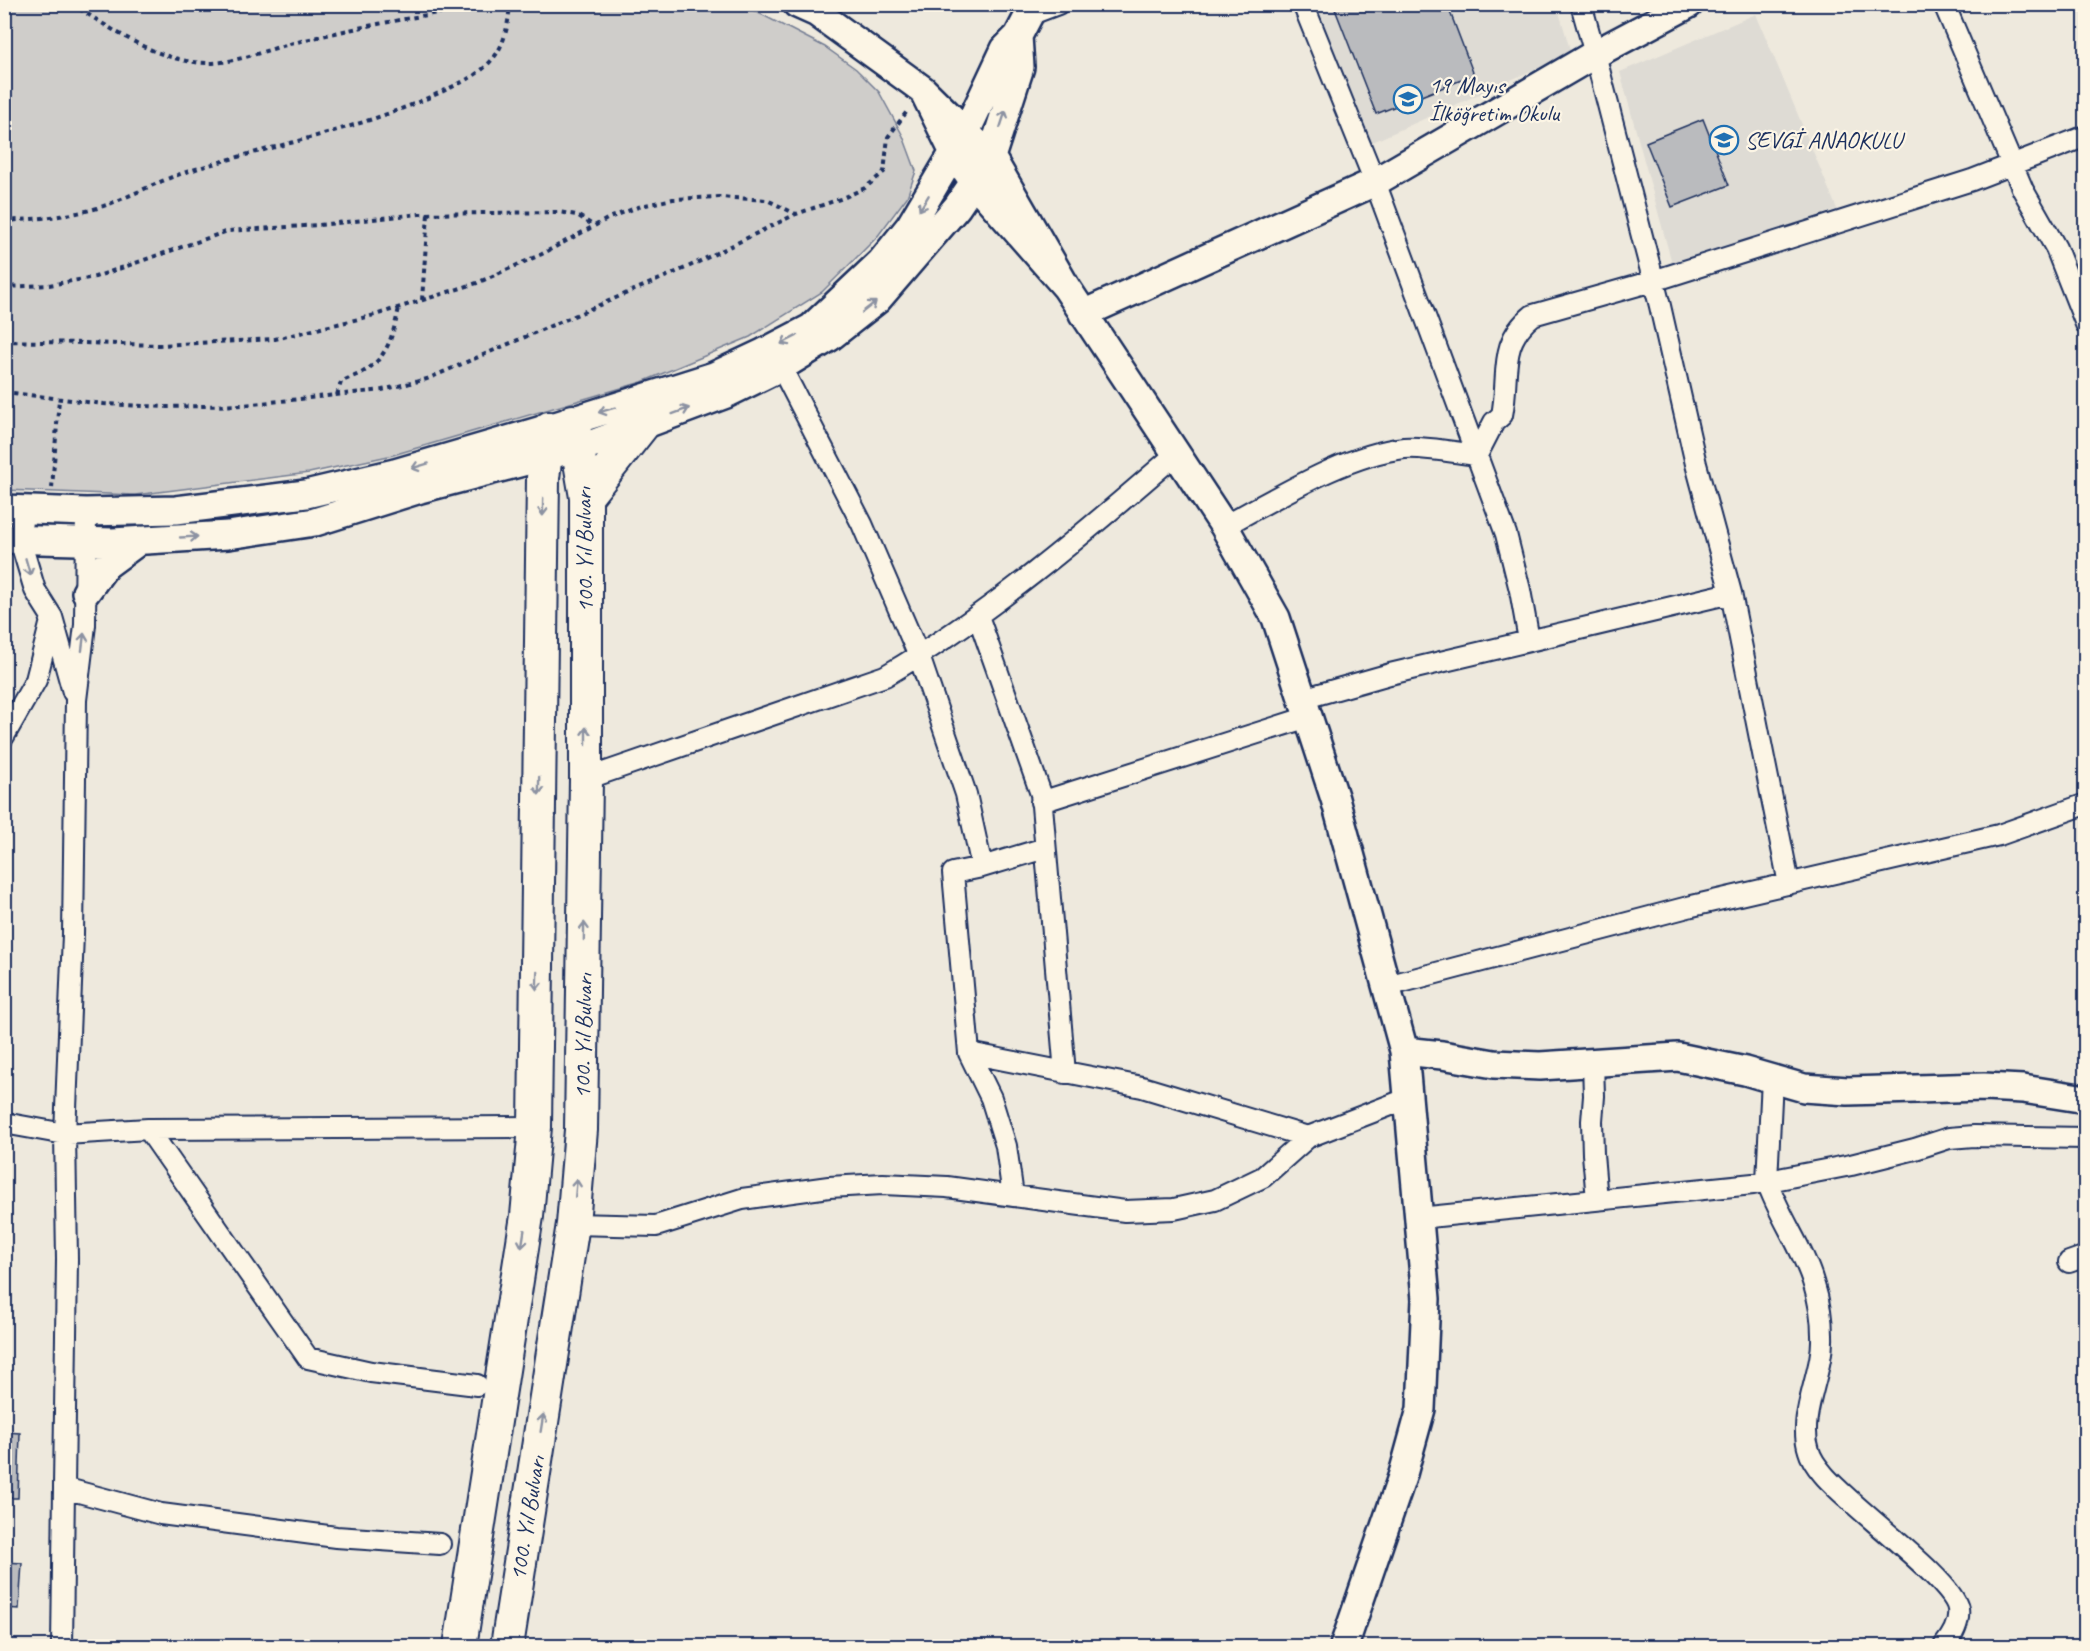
<svg xmlns="http://www.w3.org/2000/svg" width="2090" height="1651" viewBox="0 0 2090 1651" font-family="Caveat,sans-serif">
	<rect width="100%" height="100%" fill="#eee9dd"/>
	<filter id="ink" filterUnits="userSpaceOnUse"><feTurbulence type="fractalNoise" baseFrequency=".0167" numOctaves="2"/><feDisplacementMap in="SourceGraphic" scale="12" xChannelSelector="R" yChannelSelector="G"/><feConvolveMatrix kernelMatrix="1 2 1 2 8 2 1 2 1" color-interpolation-filters="sRGB"/></filter>
	<g filter="url(#ink)">
		<path fill="#dedbd4" d="M1310,5H1557L1571,53L1366,145Z
			M1756,14L1837,209L1673,267L1620,72Z"/>
		<path fill="#cfcdca" stroke="#757e94" stroke-width="1.5" d="M5,4L743,5L825,47L856,69L879,92L903,136L916,171L907,197L877,237L822,292L750,337L642,382L393,455L309,473L135,495L5,490Z"/>
		<path fill="#babbbe" stroke="#1b2f5e" stroke-width="1.5" d="M1333,4H1447L1474,75L1376,114Z
			M1703,119L1729,185L1672,207L1646,142Z
			M4,1432L20,1433L18,1498H4Z
			M4,1562L22,1563L19,1609L4,1608Z"/>
		<g fill="none" stroke-linecap="round" stroke-linejoin="round">
			<g stroke="#1b2f5e" stroke-width="24">
				<path id="street" d="M1303,4L1375,182L1506,534L1520,590L1529,640
					M1581,4L1595,54L1660,306L1696,464L1731,593L1789,884
					M1944,4L2023,190L2056,248L2086,324
					M1029,15L1058,4
					M781,367L862,524L919,656L966,794L982,867
					M23,510L20,540L35,590L52,617L73,692
					M1224,526C1277,498 1344,455 1404,448C1422,446 1458,453 1477,455L1494,422L1502,415C1510,376 1497,343 1533,315L1653,281L1972,180L2086,136
					M978,616L1041,794L1065,1073
					M1302,699L1390,674L1731,593
					M4,736L36,680L52,617
					M586,779L885,676C989,615 1085,533 1176,454
					M1041,802L1308,717
					M1387,986L1692,906L1999,835L2086,804
					M969,1053L1142,1087L1308,1137
					M1593,1062L1594,1096L1592,1121L1593,1154L1597,1200
					M1772,1079L1767,1181C1779,1217 1804,1249 1814,1285C1819,1301 1822,1319 1822,1335C1824,1372 1797,1416 1809,1451C1811,1459 1818,1468 1823,1474C1846,1503 1954,1581 1958,1609C1960,1623 1952,1636 1944,1646
					M4,1123L65,1134L148,1129L535,1127
					M148,1129L308,1358L371,1372L477,1385
					M1013,1196L1006,1146L991,1098L969,1053L953,873L982,867L1045,848
					M1419,1218L1753,1184L1851,1165L1915,1149L1949,1138L1974,1136L2086,1138
					M573,1224L656,1226L742,1199L829,1187L883,1184L947,1187L1125,1211L1174,1209L1215,1200L1263,1177L1308,1137L1409,1098
					M2069,1262L2086,1256
					M64,1488L67,1259L65,1134L73,934L76,700L85,625L86,512
					M62,1646L64,1488L161,1514L336,1537L440,1544"/>
			</g>
			<g stroke="#1b2f5e" stroke-width="32">
				<path id="secondary" d="M797,4L817,13L923,90
					M923,90L991,157L1066,287L974,182L954,153Z
					M1066,287L1224,526L1276,618L1335,799L1404,1051L1426,1299L1421,1409L1403,1474L1344,1646
					M1083,314L1375,182L1595,54L1689,4
					M4,509L86,512L176,510L306,494L395,473L549,428L714,376L763,353L811,328L881,262L910,226L966,132L1005,49L1018,36L1029,15L1030,4
					M4,539L113,542L228,535L315,522L420,489L595,443L726,394L781,367L830,337L877,300L957,207L991,157L1020,67L1018,36
					M86,592L106,565L140,540
					M1404,1051L1442,1055L1494,1064L1540,1066L1678,1057L1745,1071L1804,1088L1848,1091L1984,1087L2023,1089L2086,1099"/>
			</g>
			<g stroke="#1b2f5e" stroke-width="36">
				<path id="primary" d="M586,497L643,425
					M460,1646L527,1216L535,1127L543,478L549,428
					M507,1646L573,1224L581,1130L586,779V497L573,421"/>
			</g>
			<path stroke="#1b2f5e" stroke-width="4" stroke-dasharray="4.5 4.5" stroke-linecap="butt" d="M72,4C113,30 159,63 209,63C237,63 267,49 294,43C358,26 423,16 488,4
				M4,221C35,219 65,217 94,209C125,200 153,183 183,173C268,146 357,131 439,93C456,85 476,77 489,63C505,47 508,26 510,4
				M4,287L49,285L95,277L228,231L319,225L419,214L559,212L577,215L594,226
				M422,300L428,214
				M4,341L159,345L275,339L375,315L477,283L542,254L609,218L641,206L673,199L719,197L767,200L796,214
				M4,392L104,404L165,407L244,405L382,390L427,379L688,267L796,214L843,198L865,188L884,172L888,137L908,110
				M337,395L341,382C348,378 356,376 363,372C388,358 393,334 399,308
				M52,488L59,399"/>
			<use href="#street" stroke="#fcf5e5" stroke-width="20"/>
			<use href="#secondary" stroke="#fcf5e5" stroke-width="27"/>
			<use href="#primary" stroke="#fcf5e5" stroke-width="32"/>
		</g>
		<defs><path id="oneway-shaft" d="M-6 0H5M1.5-3L5.5 0L1.5 3" fill="none" stroke-width="1.6" stroke-linecap="round" stroke-linejoin="round" transform="scale(1.5)"/></defs>
		<g stroke="#8c92a2">
			<use href="#oneway-shaft" transform="translate(1003 119) rotate(-72)"/>
			<use href="#oneway-shaft" transform="translate(924 203) rotate(121)"/>
			<use href="#oneway-shaft" transform="translate(869 307) rotate(-38)"/>
			<use href="#oneway-shaft" transform="translate(789 340) rotate(153)"/>
			<use href="#oneway-shaft" transform="translate(607 410) rotate(163)"/>
			<use href="#oneway-shaft" transform="translate(681 411) rotate(-20)"/>
			<use href="#oneway-shaft" transform="translate(420 466) rotate(163)"/>
			<use href="#oneway-shaft" transform="translate(543 507) rotate(91)"/>
			<use href="#oneway-shaft" transform="translate(189 537) rotate(-3)"/>
			<use href="#oneway-shaft" transform="translate(28 567) rotate(74)"/>
			<use href="#oneway-shaft" transform="translate(83 642) rotate(-83)"/>
			<use href="#oneway-shaft" transform="translate(586 736) rotate(-90)"/>
			<use href="#oneway-shaft" transform="translate(539 786) rotate(91)"/>
			<use href="#oneway-shaft" transform="translate(584 931) rotate(-89)"/>
			<use href="#oneway-shaft" transform="translate(537 981) rotate(91)"/>
			<use href="#oneway-shaft" transform="translate(576 1188) rotate(-85)"/>
			<use href="#oneway-shaft" transform="translate(523 1239) rotate(99)"/>
			<use href="#oneway-shaft" transform="translate(542 1423) rotate(-81)"/>
		</g>
	</g>
	<defs>
		<g id="school-ring" transform="scale(1.5)"><circle r="9.5" fill="#fcf5e5" stroke="#1f6fb2" stroke-width="1.5"/><path d="M0-5L7-2L0 1L-7-2ZM-4 1L0 2.5L4 1V4Q0 6-4 4Z" fill="#1f6fb2"/></g>
	</defs>
	<g fill-rule="evenodd">
		<use href="#school-ring" x="1408" y="99"/>
		<use href="#school-ring" x="1724" y="140"/>
	</g>
	<g text-anchor="middle" dominant-baseline="central" stroke-width="4.5" stroke-linejoin="round" paint-order="stroke">
		<g font-size="24" fill="#1b2f5e" stroke="#fcf5e5" text-anchor="start">
			<text x="1429" y="85">19 Mayıs<tspan x="1429" dy="28">İlköğretim Okulu</tspan></text>
			<text x="1745" y="140">SEVGİ ANAOKULU</text>
		</g>
		<g font-size="24" fill="#1b2f5e" stroke="#fcf5e5">
			<text transform="translate(584 550) rotate(-91)">100. Yıl Bulvarı</text>
			<text transform="translate(583 1036) rotate(-89)">100. Yıl Bulvarı</text>
			<text transform="translate(527 1518) rotate(-81)">100. Yıl Bulvarı</text>
		</g>
	</g>
	<rect width="2090" height="1651" fill="none" stroke="#fcf5e5" stroke-width="24"/>
	<rect x="12" y="12" width="2066" height="1627" fill="none" stroke="#1b2f5e" stroke-width="2" filter="url(#ink)"/>
</svg>
